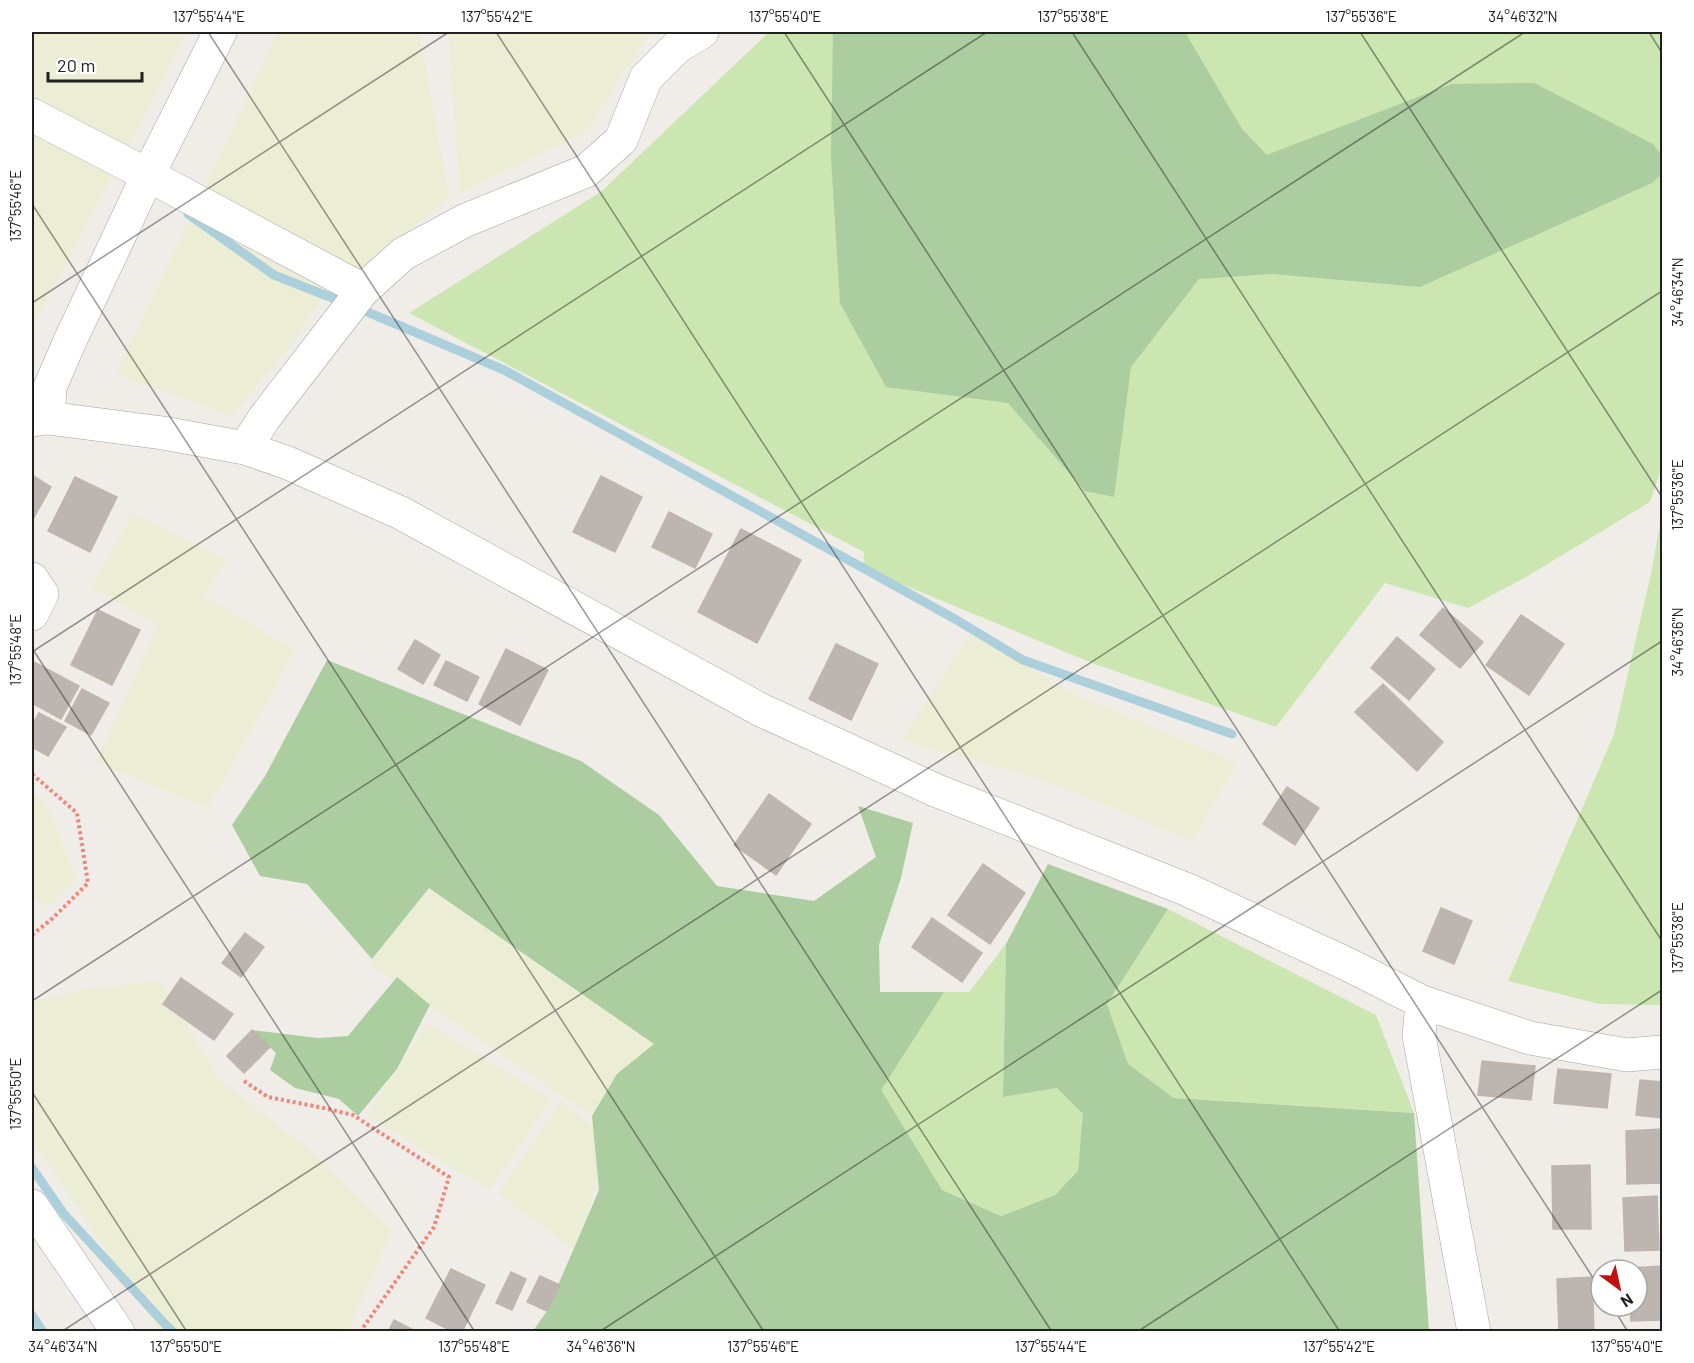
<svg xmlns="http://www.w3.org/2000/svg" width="1694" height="1363" viewBox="0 0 1694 1363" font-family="Barlow,sans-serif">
	<rect width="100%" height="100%" fill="#f0ede8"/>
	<path fill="#ebedd5" d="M33,32H188L32,328V34Z
		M278,32H419L449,198L320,301L291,346L231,416L116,374Z
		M448,32H655L645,41L585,133L460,193Z
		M132,513L226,560L204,595L295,650L208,808L96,762L158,625L92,587Z
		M973,630L1067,691L1237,763L1192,841L1046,781L901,740Z
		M32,792L48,808L76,879L48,907L32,895Z
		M428,888L655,1044L592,1116L369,964Z
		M160,981L220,1080L315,1154L392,1230L348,1331H159L32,1139V1001L91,988Z
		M427,1023L551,1099L490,1190L367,1116Z
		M561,1101L593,1127L598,1180L583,1225L574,1249L498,1194Z"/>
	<path fill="#cbe6b1" d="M769,32H1662V466L1650,502L1526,577L1468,608L1385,583L1276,727L1092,663L863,568L864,552L409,313L602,191Z
		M1662,514V1005L1599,1004L1508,981L1614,734L1651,574Z
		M1168,909L1376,1015L1414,1113L1174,1098L1128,1064L1107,1004Z
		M1006,944L1003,1097L1057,1088L1083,1114L1085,1172L1055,1195L1001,1216L942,1190L868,1086L944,992H969Z"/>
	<path fill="#accd9f" d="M833,32H1185L1242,129L1267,155L1452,84L1534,83L1653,144L1662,156V174L1652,183L1420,287L1273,274L1199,279L1131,367L1114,497L1085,491L1008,403L886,387L840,303L831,158Z
		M327,660L581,761L659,815L717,886L814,901L876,857L858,806L913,823L901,878L879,945L880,992H944L881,1090L942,1190L1001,1216L1055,1195L1078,1171L1083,1114L1057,1088L1003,1097L1006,944L1048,864L1168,909L1107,1004L1128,1064L1174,1098L1414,1113L1429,1331H533L547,1311L599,1190L592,1116L617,1074L654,1044L429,888L372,959L307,884L260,876L232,825L265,776Z
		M397,977L430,1005L397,1069L358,1116L339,1099L295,1088L270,1070L276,1053L252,1030L318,1038L348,1036Z"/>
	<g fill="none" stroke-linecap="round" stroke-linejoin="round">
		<path stroke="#abcfdb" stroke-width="9" d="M188,214L274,275L345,303
			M358,308L504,370L863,568L955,619L1023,660L1232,734
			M32,1168L64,1214L164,1323L173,1332
			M32,1315L43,1332"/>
	</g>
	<path fill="#bdb6b0" stroke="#c1b5ab" stroke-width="1.5" d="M32,475L51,487L32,521Z
		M601,476L642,497L615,552L573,532Z
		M75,477L117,497L90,552L48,531Z
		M669,512L712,534L695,568L652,547Z
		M741,529L801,560L757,643L698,612Z
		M1443,608L1483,642L1460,668L1420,635Z
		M98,610L140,630L112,685L71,665Z
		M1521,615L1564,644L1529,695L1486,665Z
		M1397,637L1435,669L1409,700L1371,668Z
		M415,640L440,655L423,684L398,669Z
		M836,644L878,664L851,720L809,699Z
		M506,649L548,670L520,725L479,704Z
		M32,661L79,686L61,719L32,703Z
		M446,661L479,677L467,701L434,685Z
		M1383,684L1443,742L1417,771L1355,712Z
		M82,689L109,703L91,735L65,721Z
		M39,713L66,727L48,756L32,747V725Z
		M1287,787L1319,808L1295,845L1263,824Z
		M769,794L811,824L776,875L734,845Z
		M983,864L1025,893L990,944L948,915Z
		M1441,908L1472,921L1454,964L1423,951Z
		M932,918L982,953L962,982L912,947Z
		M245,933L264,947L241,977L222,963Z
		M181,978L233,1014L214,1040L163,1004Z
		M252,1030L270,1047L244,1073L227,1056Z
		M1482,1061L1535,1066L1531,1100L1478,1095Z
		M1558,1069L1611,1074L1607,1108L1554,1103Z
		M1640,1080L1662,1082V1118L1636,1115Z
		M1661,1129L1662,1183L1627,1184L1626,1131Z
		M1590,1165L1591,1229H1553L1552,1166Z
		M1657,1196L1659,1250L1625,1251L1623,1198Z
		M1662,1266V1320L1631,1321L1630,1306H1637V1270H1629V1268Z
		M451,1269L485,1285L462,1332H453L426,1318Z
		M511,1272L526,1279L512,1310L496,1303Z
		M540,1276L560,1285L547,1311L527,1302Z
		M1592,1277L1594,1331L1559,1332L1557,1279Z
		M394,1320L417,1332H388Z"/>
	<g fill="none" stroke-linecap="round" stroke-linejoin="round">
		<g stroke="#a4a4a4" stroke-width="34">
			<path id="minor" d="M32,115L148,175L363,290
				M245,448L265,417L363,290L403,254L464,221L586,171L621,140L646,78L677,47L702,32
				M32,579L42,594L32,614
				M32,1206L118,1332"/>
		</g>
		<g stroke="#a4a4a4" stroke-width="34">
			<path id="tertiary" d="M48,418L50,387L69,343L148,175L220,32
				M32,420L48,418L163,433L245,448L288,463L401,513L761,710L935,790L1188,890L1351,966L1422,1002L1530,1038L1627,1055L1662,1052
				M1422,1002L1419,1036L1474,1332"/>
		</g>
		<path stroke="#f18678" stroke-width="4" stroke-dasharray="3 3" stroke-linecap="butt" d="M32,774L77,813L88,883L53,918L32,935
			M244,1081L268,1097L319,1107L353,1115L449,1177L434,1227L360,1332"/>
		<use href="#minor" stroke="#fff" stroke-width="33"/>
		<use href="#tertiary" stroke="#fff" stroke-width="33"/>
	</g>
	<path fill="none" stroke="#202020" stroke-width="1.5" stroke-opacity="0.45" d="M208,32L1052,1332M496,32L1340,1332M784,32L1601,1290M1072,32L1662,941M1360,32L1662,497M1649,32L1662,53M32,204L764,1332M32,303L449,32M32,648L475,1332M32,652L987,32M32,1001L1525,32M32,1092L187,1332M1612,1306L1628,1332M61,1332L1662,291M599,1332L1662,641M1137,1332L1662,990"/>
	<rect width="1694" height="1363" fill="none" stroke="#ffffff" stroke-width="66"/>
	<g transform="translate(1619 1288) rotate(147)"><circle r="28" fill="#ffffff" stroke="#a6a6a6" stroke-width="1.5"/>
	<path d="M0-4.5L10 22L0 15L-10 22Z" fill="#c30f0e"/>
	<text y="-9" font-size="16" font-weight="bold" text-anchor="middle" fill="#202020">N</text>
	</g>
	<path d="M48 72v9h94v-9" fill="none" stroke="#202020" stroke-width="3"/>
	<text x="57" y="72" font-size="18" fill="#202020" stroke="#ffffff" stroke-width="4.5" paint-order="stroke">20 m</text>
	<rect x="33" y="33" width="1628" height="1297" fill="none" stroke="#202020" stroke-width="2"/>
	<g font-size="15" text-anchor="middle" fill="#202020">
		<text x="209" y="22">137°55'44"E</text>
		<text x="497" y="22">137°55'42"E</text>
		<text x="785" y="22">137°55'40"E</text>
		<text x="1073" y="22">137°55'38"E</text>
		<text x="1361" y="22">137°55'36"E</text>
		<text x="1523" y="22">34°46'32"N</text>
		<text transform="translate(16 206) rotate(-90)" y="5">137°55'46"E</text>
		<text transform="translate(1678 292) rotate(-90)" y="5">34°46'34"N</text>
		<text transform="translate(1678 495) rotate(-90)" y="5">137°55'36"E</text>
		<text transform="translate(1678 642) rotate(-90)" y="5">34°46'36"N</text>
		<text transform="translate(16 650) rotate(-90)" y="5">137°55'48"E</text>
		<text transform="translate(1678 938) rotate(-90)" y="5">137°55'38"E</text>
		<text transform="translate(16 1094) rotate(-90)" y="5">137°55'50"E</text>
		<text x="63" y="1352">34°46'34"N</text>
		<text x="186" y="1352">137°55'50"E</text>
		<text x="474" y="1352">137°55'48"E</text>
		<text x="601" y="1352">34°46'36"N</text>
		<text x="763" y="1352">137°55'46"E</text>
		<text x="1051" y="1352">137°55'44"E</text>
		<text x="1339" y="1352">137°55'42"E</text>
		<text x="1627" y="1352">137°55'40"E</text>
	</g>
</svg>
